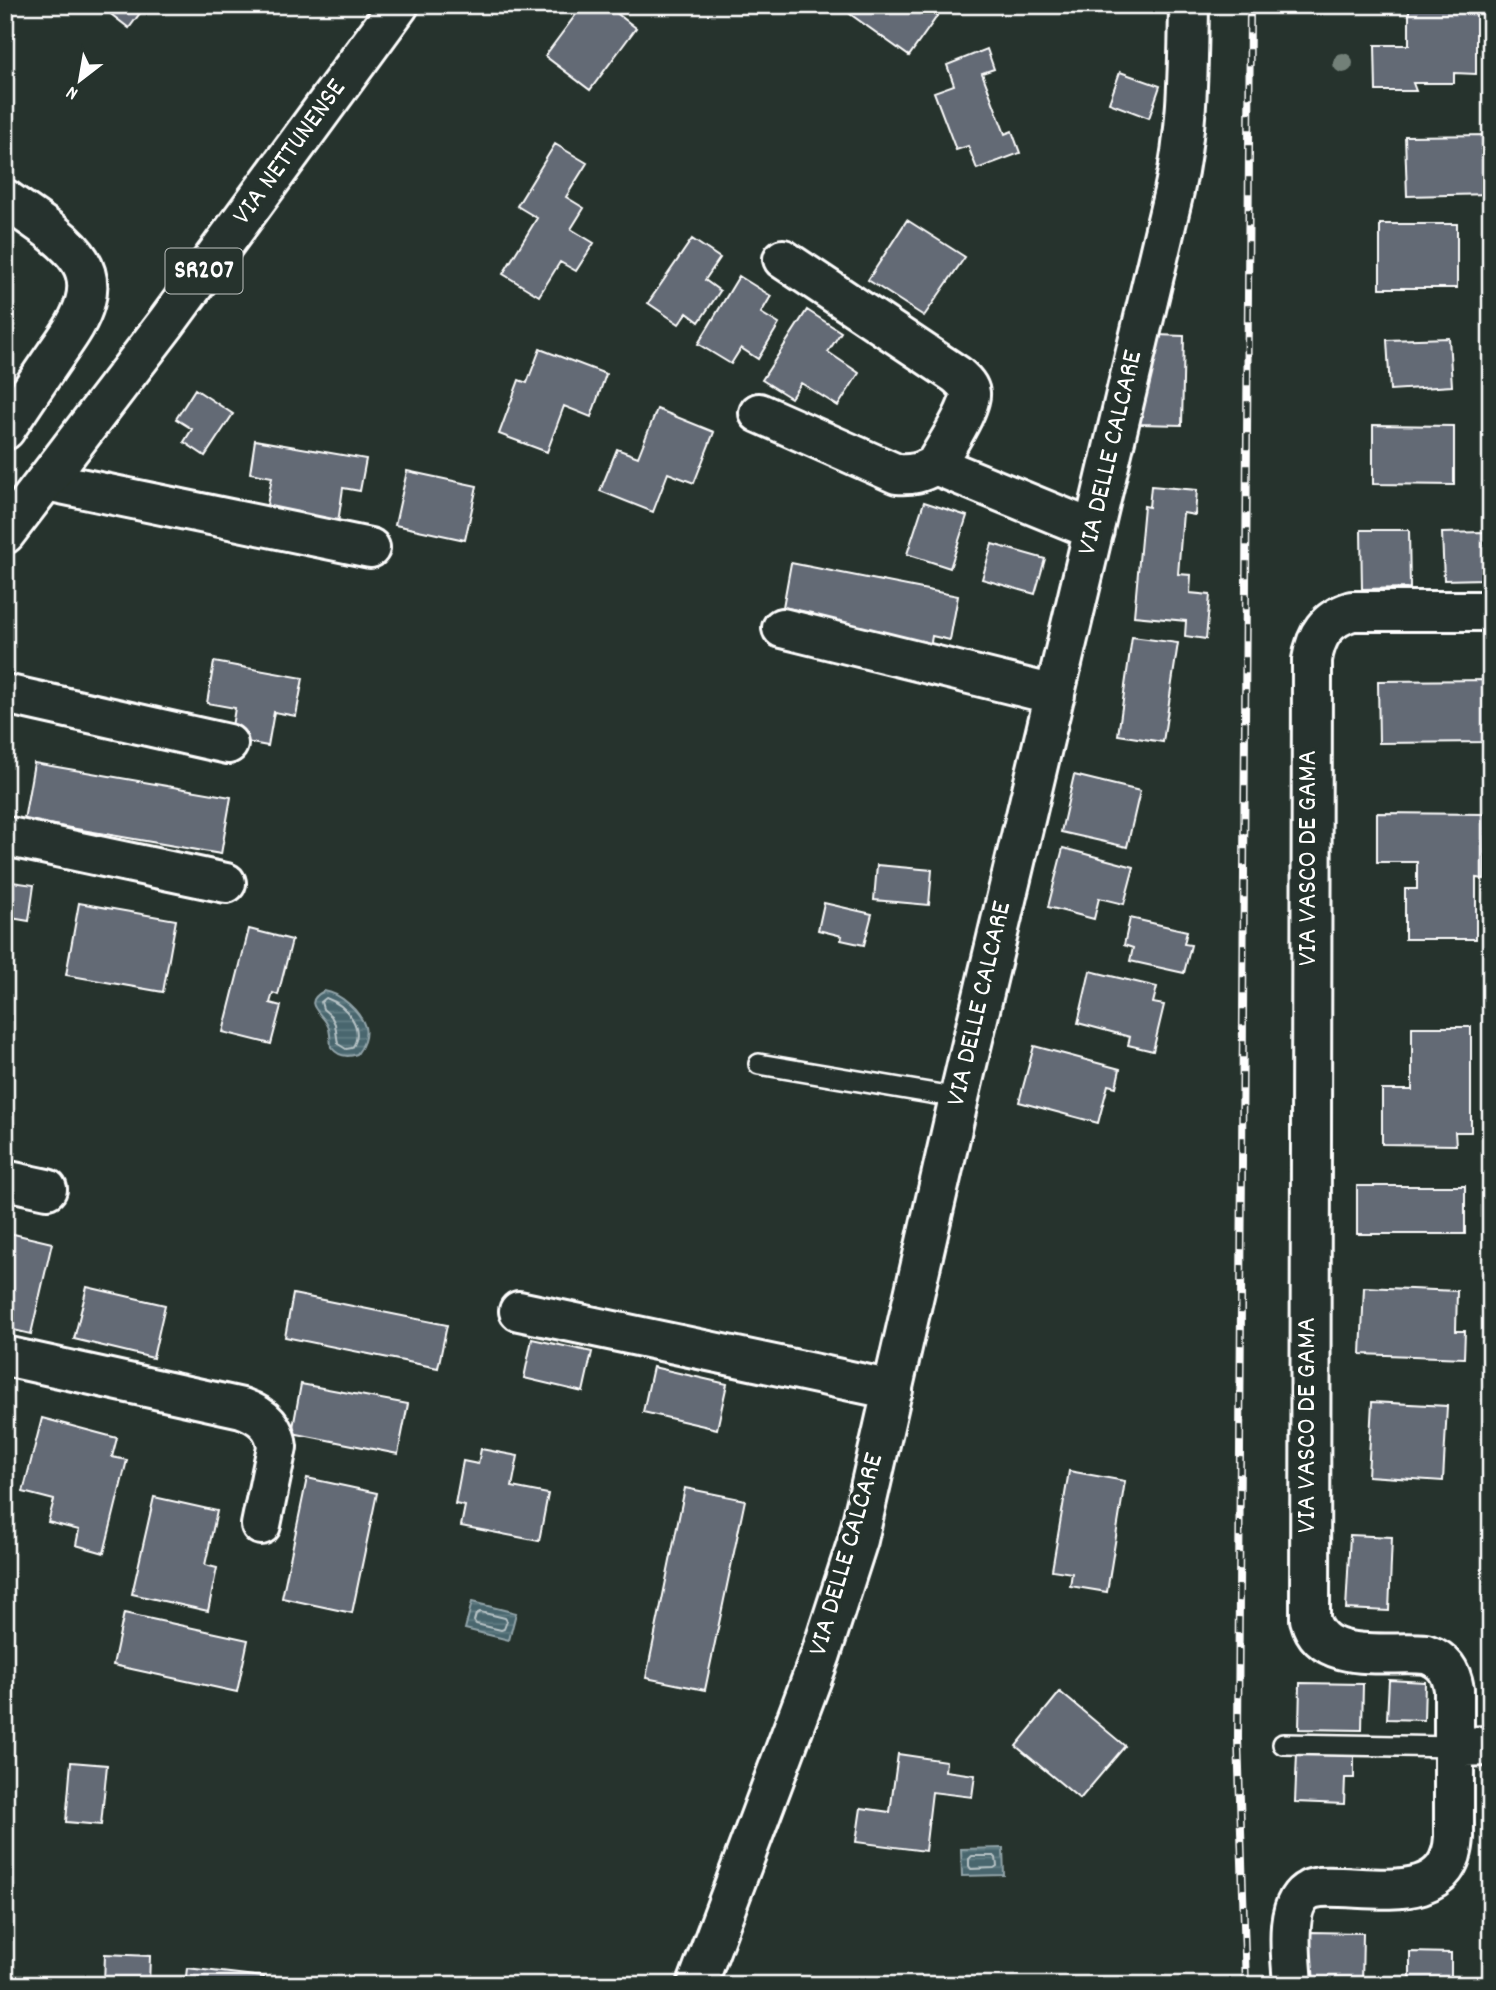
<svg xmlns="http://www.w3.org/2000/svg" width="1496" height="1990" viewBox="0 0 1496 1990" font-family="Dekko,sans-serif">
	<defs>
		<pattern id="water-rules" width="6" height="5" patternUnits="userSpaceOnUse" patternTransform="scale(1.75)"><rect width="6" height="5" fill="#48666e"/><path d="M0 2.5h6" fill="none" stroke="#637d84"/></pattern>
	</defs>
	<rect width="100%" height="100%" fill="#26332d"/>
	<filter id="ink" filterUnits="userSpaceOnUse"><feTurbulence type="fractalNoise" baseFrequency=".0143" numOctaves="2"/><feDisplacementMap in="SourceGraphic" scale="14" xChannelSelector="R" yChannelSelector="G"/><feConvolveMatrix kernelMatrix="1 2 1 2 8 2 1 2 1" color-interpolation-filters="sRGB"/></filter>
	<g filter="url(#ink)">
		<path fill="url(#water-rules)" stroke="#91a3a8" stroke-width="2" d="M324,991C340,993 360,1011 365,1027C367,1036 363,1047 357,1054C347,1058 338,1056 331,1047C330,1040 331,1030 327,1024C321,1012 301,1003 324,991Z
			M472,1602L516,1613L509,1640L465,1629Z
			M1003,1848L1004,1875L962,1876L961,1849Z"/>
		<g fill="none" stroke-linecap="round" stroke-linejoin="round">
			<path stroke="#b6c2c5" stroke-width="2" d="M326,998C346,1005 366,1028 352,1048L346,1049L338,1044L335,1024L331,1016L323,1009L321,1002Z
				M480,1612L505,1618L507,1621L504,1629L501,1630L476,1624L474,1621L476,1614Z
				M972,1856H994L996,1858L997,1866L994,1868L971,1869L969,1866V1859Z"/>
		</g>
		<path fill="#636a75" stroke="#fff" stroke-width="2" d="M99,5H146L129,28Z
			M583,5H606L636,28L590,90L545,56Z
			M856,5H945L909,56L850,14Z
			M1409,5H1476V74L1454,73V83H1413L1416,91H1376L1375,45H1409Z
			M987,49L994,69L982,73L1005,134L1012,131L1020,153L977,169L968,146L956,150L934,92L954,85L947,65Z
			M1120,72L1160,86L1149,118L1109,103Z
			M1490,135L1491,194L1407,196L1405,136Z
			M555,144L587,163L566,197L584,208L571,229L594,243L576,271L560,262L539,296L503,274L537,218L517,206Z
			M907,220L965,257L924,316L868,280Z
			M1380,224H1457V288H1380Z
			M692,239L720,258L705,280L720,291L699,322L687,313L679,324L648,303Z
			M739,276L771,296L761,313L779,324L758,359L741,348L731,364L698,344Z
			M807,310L841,332L828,352L859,373L838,406L801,383L791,398L762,380Z
			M1157,335L1184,336L1182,425L1139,424Z
			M1449,338L1452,386L1390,390L1387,340Z
			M540,349L606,374L591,417L564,406L547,452L499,434L519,380L527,383Z
			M195,389L233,414L205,456L184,442L192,429L176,419Z
			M657,409L714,432L694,483L668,473L653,512L600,491L617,449L638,457Z
			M1373,425L1454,426V485L1373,484Z
			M255,440L366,459L360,491L343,488L338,523L266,511L272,477L250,473Z
			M407,471L477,486L465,540L395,525Z
			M1151,486L1197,490L1195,515L1183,513L1178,574L1191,575L1190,593L1210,595L1206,639L1185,636L1186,621L1134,616L1144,506L1149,507Z
			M924,502L967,516L950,568L907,554Z
			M1361,530H1409L1410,588L1362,589Z
			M1484,532L1485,579L1444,580L1442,533Z
			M992,544L1045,559L1035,594L982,579Z
			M791,563L958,596L950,640L932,636L930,648L810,623L812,613L783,607Z
			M1132,637L1178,643L1163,742L1118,735Z
			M214,662L303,678L296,716L274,712L268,746L230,739L235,708L207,703Z
			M1491,680V742L1379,743L1378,681Z
			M34,763L231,797L221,854L24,820Z
			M1074,775L1140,791L1127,847L1061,832Z
			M1377,813L1485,814L1484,879L1476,878V939H1405V889H1417V862H1377Z
			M1063,848L1134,867L1124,904L1099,898L1094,919L1048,907Z
			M877,865L932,870L929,905L874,900Z
			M5,881L34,885L29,921L5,917Z
			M79,903L176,920L163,992L66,975Z
			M824,903L872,914L864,945L841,940L842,936L818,930Z
			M1130,918L1187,931L1184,944L1191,945L1184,973L1130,961L1133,948L1124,945Z
			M249,929L292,940L278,995L273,993L270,1003L281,1006L271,1044L223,1032Z
			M1090,971L1157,987L1153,1003L1164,1005L1153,1051L1128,1045L1130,1037L1078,1023Z
			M1412,1027H1471V1132H1455L1456,1145L1382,1144V1090H1412Z
			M1034,1046L1120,1069L1116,1087L1108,1085L1098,1123L1019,1102Z
			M1357,1186H1465V1234H1357Z
			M5,1232L52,1243L31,1334L5,1328Z
			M87,1287L165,1305L153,1358L74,1339Z
			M1364,1287L1457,1291L1456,1331H1465L1464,1358L1361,1354Z
			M293,1294L447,1325L438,1368L285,1337Z
			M532,1339L592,1352L583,1392L524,1378Z
			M653,1367L727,1384L717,1429L643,1412Z
			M301,1384L408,1404L398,1454L292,1433Z
			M1372,1402L1447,1406L1443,1481L1368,1476Z
			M42,1418L117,1438L112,1457L127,1460L104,1553L76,1545L79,1530L48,1522L54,1500L23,1492Z
			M481,1449L518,1456L512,1487L548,1494L539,1541L461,1526L465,1506L455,1504L463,1461L478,1464Z
			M1069,1471L1125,1481L1107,1592L1070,1586L1072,1573L1052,1570Z
			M307,1478L377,1493L352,1613L282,1598Z
			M685,1488L745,1500L705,1690L646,1678Z
			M154,1497L217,1511L205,1565L217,1568L208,1611L132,1594Z
			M1350,1535L1392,1537L1389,1611L1346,1609Z
			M1491,1610V1693H1486Z
			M124,1613L248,1640L237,1692L113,1665Z
			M1389,1680L1425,1682L1424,1720L1387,1719Z
			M1300,1683L1363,1684L1362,1730L1299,1729Z
			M1060,1692L1125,1746L1080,1799L1016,1746Z
			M1297,1753L1354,1754V1778H1345L1344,1804L1295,1802Z
			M898,1754L946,1761L945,1771L975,1775L972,1797L932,1792L925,1851L856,1842L861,1808L890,1812Z
			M71,1762L107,1765L101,1825L66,1822Z
			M1310,1932L1363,1933L1362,1985H1309Z
			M1410,1952L1451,1953V1985H1410Z
			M105,1954L150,1956L149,1985H104Z
			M187,1968L264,1977L263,1985H185Z"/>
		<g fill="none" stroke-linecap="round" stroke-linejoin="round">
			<g stroke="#fff" stroke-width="24">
				<path id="lane" d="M759,1064L959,1098
					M1283,1744L1456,1747"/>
			</g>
			<g stroke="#fff" stroke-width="44">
				<path id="street" d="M5,199C28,216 65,237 80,261C88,274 89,288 85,302C80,321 67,338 56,354C39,379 22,404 5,430
					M783,259L957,375C962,380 969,385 970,393C972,407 943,451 935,465
					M759,413L897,474C912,475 921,473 935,465L1094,530
					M46,481L370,548
					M782,628L1055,695
					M5,694L228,744
					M5,836L226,883
					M5,1180L47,1189
					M519,1311L893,1390
					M5,1356L242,1408C262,1415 275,1426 277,1447L261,1525
					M1456,1747L1491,1746
					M697,1985L821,1654L858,1540L959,1098L1174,191C1188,130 1188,68 1189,5
					M1293,1985C1292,1961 1282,1903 1309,1890C1312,1888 1316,1888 1320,1887C1369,1884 1450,1909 1454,1837V1689C1451,1671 1444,1660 1426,1654C1389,1650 1322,1666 1310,1619L1312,660C1316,635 1326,619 1352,611H1491"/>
			</g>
			<g stroke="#fff" stroke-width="44">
				<path id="primary" d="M5,534L167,322L399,5"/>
			</g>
			<use href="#lane" stroke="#26332d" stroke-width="19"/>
			<use href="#street" stroke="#26332d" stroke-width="38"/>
			<use href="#primary" stroke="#26332d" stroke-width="38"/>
			<g stroke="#fff" stroke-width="8">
				<path id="rail" d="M1246,1985L1238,1738L1250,5"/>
			</g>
			<use href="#rail" stroke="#26332d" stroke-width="5" stroke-dasharray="16" stroke-linecap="butt"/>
		</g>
		<circle fill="#728078" cx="1343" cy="63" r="10"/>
	</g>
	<g text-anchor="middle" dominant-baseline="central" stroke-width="7" stroke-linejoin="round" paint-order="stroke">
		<rect fill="#26332d" stroke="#bec2c0" stroke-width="2" x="165.5" y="248.5" width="77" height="45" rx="5"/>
		<g font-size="26" font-weight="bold" fill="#fff">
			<text x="204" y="271">SR207</text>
		</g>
		<g font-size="28" fill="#fff" stroke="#26332d">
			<text transform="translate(291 153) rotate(-54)">VIA NETTUNENSE</text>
			<text transform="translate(1112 453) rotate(-77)">VIA DELLE CALCARE</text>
			<text transform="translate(1310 858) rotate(-90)">VIA VASCO DE GAMA</text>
			<text transform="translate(981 1004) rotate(-77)">VIA DELLE CALCARE</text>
			<text transform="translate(1309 1425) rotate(-90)">VIA VASCO DE GAMA</text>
			<text transform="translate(848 1555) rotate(-74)">VIA DELLE CALCARE</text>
		</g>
	</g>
	<rect width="1496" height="1990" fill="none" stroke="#26332d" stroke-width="28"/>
	<rect x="14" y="14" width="1468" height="1962" fill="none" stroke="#fff" stroke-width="2.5" filter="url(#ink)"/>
	<g transform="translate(80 80) rotate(211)" stroke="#26332d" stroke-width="5" paint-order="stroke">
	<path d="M0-5L12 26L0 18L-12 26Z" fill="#ffffff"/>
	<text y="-10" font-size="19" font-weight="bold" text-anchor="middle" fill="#ffffff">N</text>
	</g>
</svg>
